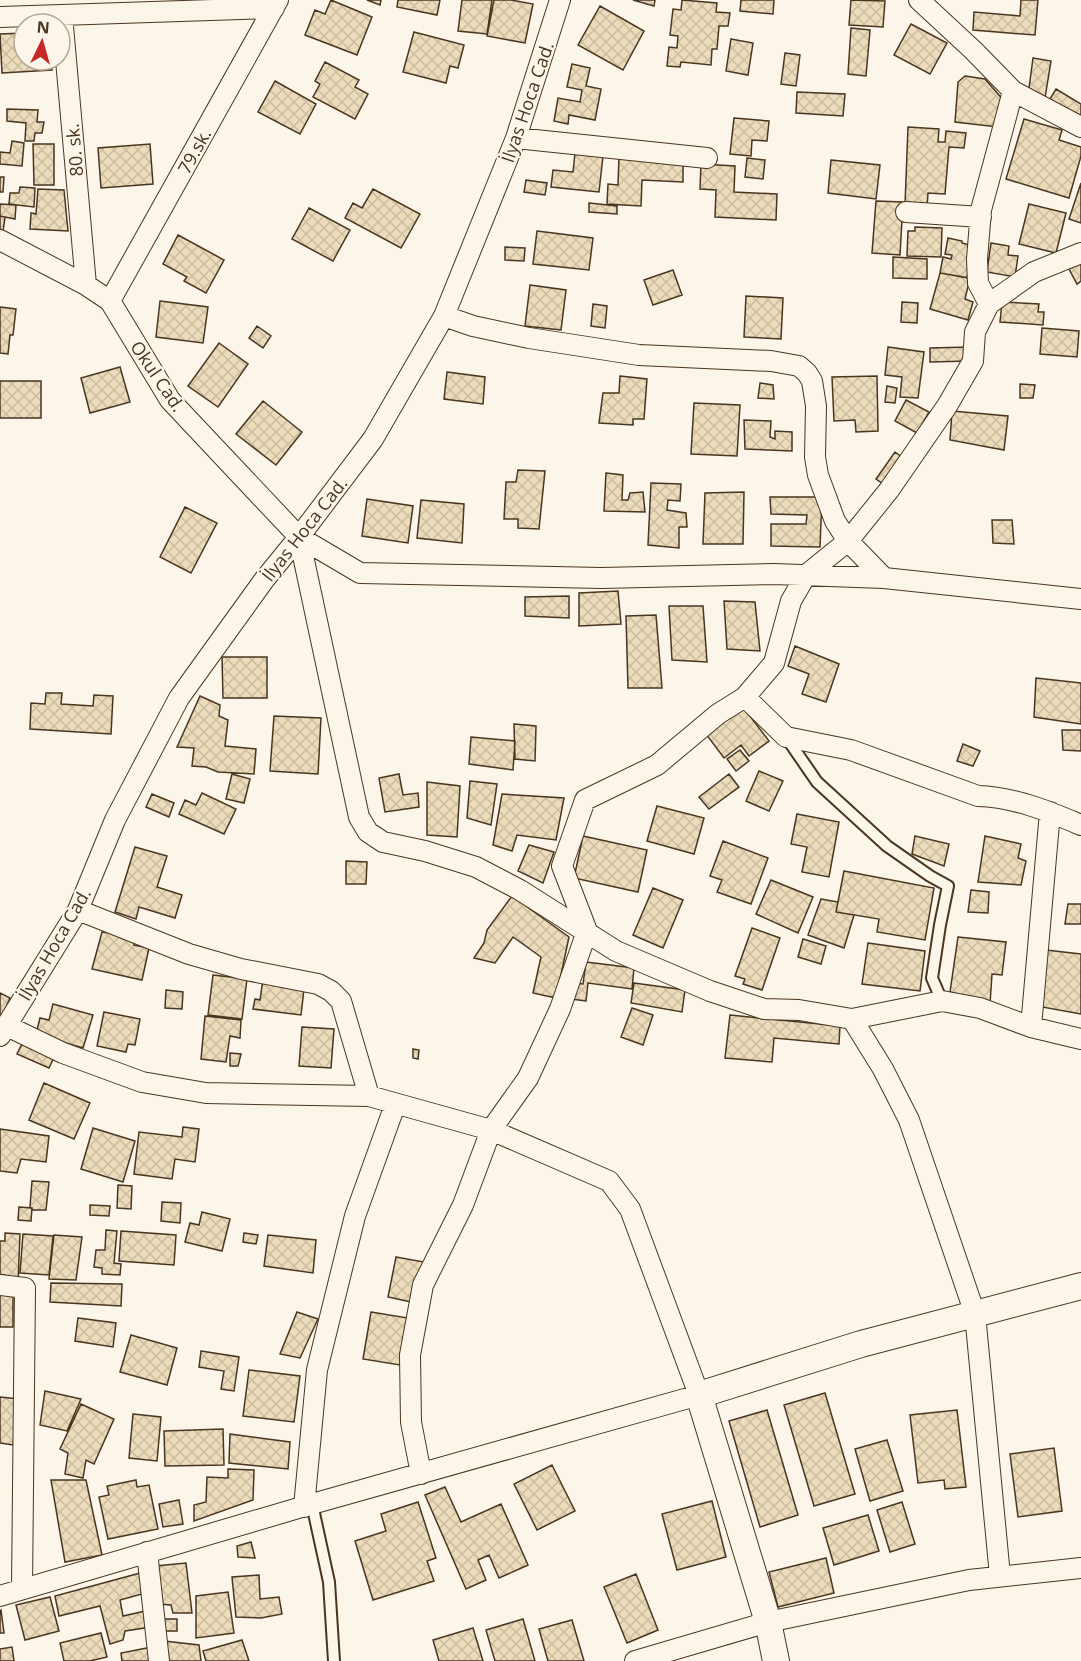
<svg xmlns="http://www.w3.org/2000/svg" width="1081" height="1661" viewBox="0 0 1081 1661" font-family="'Open Sans',sans-serif">
	<defs>
		<pattern id="building-cross-hatch" width="8" height="8" patternUnits="userSpaceOnUse" patternTransform="scale(1.5)"><rect width="8" height="8" fill="#ecdcbc"/><path d="M0 0l8 8M0 8l8-8" fill="none" stroke="#ccbda1"/></pattern>
	</defs>
	<rect width="100%" height="100%" fill="#fbf6e9"/>
	<path fill="url(#building-cross-hatch)" stroke="#4a3520" stroke-width="1.5" d="M331,0L372,17L357,55L305,35L315,10L325,14Z
		M367,0H381L380,5Z
		M398,0H440L437,15L397,7Z
		M462,0H492L487,34L458,31Z
		M494,0H511L533,4L525,43L487,36Z
		M633,0H655L654,6Z
		M682,0L717,3L716,12L730,13L728,26H719L717,49H712L711,65L681,62L680,67L667,66L669,47L677,48L678,36L670,35L673,9L681,10Z
		M741,0H774L773,14L740,11Z
		M851,0L885,1L883,27L849,25Z
		M1021,0H1038L1035,35L973,30L974,12L1020,16Z
		M600,6L644,31L623,70L578,45Z
		M911,24L947,43L930,74L894,55Z
		M851,28L870,30L866,76L848,74Z
		M414,32L464,45L458,68L450,66L446,83L403,72Z
		M24,33V60H51L52,70L2,73L0,34Z
		M731,39L753,43L748,75L726,71Z
		M785,53L800,55L796,86L781,84Z
		M1033,58L1051,61L1045,98L1028,96Z
		M325,62L359,80L355,87L368,94L355,119L313,97L320,84L315,81Z
		M572,64L590,68L586,86L601,89L595,120L569,115L568,124L554,121L558,98L580,102L582,90L567,87Z
		M965,76L985,79L1005,102L998,127L955,122L958,82Z
		M275,81L316,104L300,134L258,112Z
		M1056,89L1081,104V115L1077,122L1047,104Z
		M797,92L845,94L843,116L796,113Z
		M7,109L38,110L37,122H44L42,133H35L34,141H25L26,123L7,121Z
		M734,118L769,121L767,141L752,140L751,156L730,154Z
		M1024,119L1062,130L1059,140L1081,147V156L1069,198L1006,179Z
		M908,127L939,129L938,142H945L946,131L966,133L964,148L949,147L945,194L928,193L927,208L905,205Z
		M12,141L24,143L22,166L0,164V152L10,153Z
		M33,144H54V185H34Z
		M150,144L153,184L101,188L98,148Z
		M575,153L603,156L599,192L551,187L553,170L573,172Z
		M619,156L683,159V182L642,180L641,206L607,204L608,184L618,185Z
		M747,158L765,160L763,179L745,177Z
		M831,160L880,165L876,199L828,193Z
		M701,164L735,166L734,192L777,194L776,220L715,217L716,190L700,189Z
		M0,177H4L3,192H0Z
		M526,180L547,183L545,195L524,192Z
		M1081,183V223L1069,219Z
		M20,187L35,188L34,207L9,204L10,193H19Z
		M38,189L64,190L68,231L30,229L31,213L36,214Z
		M373,189L420,214L401,248L345,218L353,203L362,208Z
		M876,201L903,202L900,255L872,253Z
		M589,203L617,206V214L589,212Z
		M0,204L16,205L15,219L0,216Z
		M1029,204L1066,213L1056,253L1019,244Z
		M309,208L350,230L333,261L292,239Z
		M0,216L5,217L3,232H0Z
		M915,227L942,228L941,257L907,256L908,231H915Z
		M537,231L593,238L589,270L533,264Z
		M178,235L224,260L206,293L184,281L187,277L163,264Z
		M948,238L962,241V243L973,246L967,278L940,273L943,257L951,259L952,255L945,254Z
		M991,243L1009,246L1008,255L1018,256L1015,277L987,272Z
		M505,247L525,248L524,261L505,260Z
		M893,257L927,259V279L893,278Z
		M1081,263V281L1077,284L1069,269Z
		M673,270L682,295L653,305L644,280Z
		M940,273L970,278L965,299L973,302L968,320L930,309Z
		M530,285L566,290L561,330L525,326Z
		M746,296L783,298L781,339L744,337Z
		M160,301L208,307L203,343L156,337Z
		M902,302L918,303L917,323L901,322Z
		M1002,302L1039,304L1038,312H1044L1043,325L1000,322Z
		M593,304L607,306L605,328L591,326Z
		M0,307L16,309L13,335H10L8,354L0,353Z
		M257,326L271,336L263,348L249,338Z
		M1042,328L1079,331L1077,357L1040,354Z
		M219,343L248,364L218,407L188,386Z
		M888,347L924,352L918,398L900,397L902,377L885,375Z
		M970,347V361L930,362V348Z
		M120,367L130,402L90,413L81,378Z
		M447,372L485,377L483,404L444,399Z
		M620,376L647,379L644,419H633V425L599,423L603,393H619Z
		M877,376L878,431L856,432L855,420L834,421L832,377Z
		M0,381H41V418H0Z
		M760,383L773,385L774,399L758,398Z
		M1020,384L1035,385L1033,398H1020Z
		M887,386L897,388L895,403L885,402Z
		M906,400L929,412L917,433L895,421Z
		M263,401L302,432L276,465L236,434Z
		M694,403L740,405L737,456L691,454Z
		M952,411L1008,416L1004,450L950,440Z
		M744,420L771,421L770,437L775,439V431L792,432V451L745,449Z
		M895,452L906,460L888,487L876,479Z
		M518,470L545,471L539,529L518,528V519H504L506,482H516Z
		M606,473L623,475L622,500H628L630,493L643,492L645,512L604,511Z
		M651,483L681,484L680,501L668,500L667,510L686,513L687,527H679V548L648,545Z
		M744,492L743,544H703L705,493Z
		M770,497H822L820,547L771,546V524H806L807,515L771,514Z
		M367,499L413,506L408,543L362,536Z
		M421,500L464,504L462,543L417,538Z
		M185,507L217,523L191,573L160,557Z
		M992,520H1012L1014,544L993,543Z
		M618,591L621,624L579,626V593Z
		M569,596V618L525,616V597Z
		M724,601L755,602L760,651L727,649Z
		M669,606H703L707,662L672,660Z
		M656,615L662,688H628L626,616Z
		M795,646L839,664L826,702L802,694L809,674L788,666Z
		M222,657H267V698H223Z
		M1036,678L1081,683V724L1034,717Z
		M46,693H62L61,704L93,706L94,695L113,696L111,734L30,729L31,703L45,704Z
		M200,696L220,705L219,716L228,720L225,746L256,749L254,774L218,772L206,767L192,766L194,748L177,747Z
		M743,707L769,741L749,756L741,745L724,758L706,734Z
		M274,716L321,718L318,774L270,771Z
		M514,724L536,726L535,761L515,759Z
		M1062,730H1081V751L1063,750Z
		M471,737L515,741L513,770L469,764Z
		M963,744L980,751L973,766L957,761Z
		M740,750L749,761L736,771L727,759Z
		M759,771L783,781L769,811L746,801Z
		M232,774L250,779L244,803L226,799Z
		M399,774L403,795L418,793L419,807L385,812L379,778Z
		M729,774L739,787L709,809L699,797Z
		M470,781L497,784L491,825L467,818Z
		M427,782L460,786L457,837L427,835Z
		M202,793L236,809L224,834L179,814L185,800L196,805Z
		M152,794L174,803L169,817L146,807Z
		M502,794L564,798L556,840L517,835L512,851L493,845Z
		M657,806L704,818L694,854L647,841Z
		M797,814L839,822L829,877L802,872L807,847L791,844Z
		M583,836L647,850L638,892L574,878Z
		M915,836L949,844L944,866L912,854Z
		M985,836L1021,844L1018,858L1026,861L1021,885L978,882Z
		M723,841L768,858L751,904L717,892L722,880L710,876Z
		M529,845L554,852L543,883L518,871Z
		M135,847L167,856L157,887L182,895L175,918L139,907L136,919L115,912Z
		M346,861L367,862L366,884H346Z
		M844,871L934,888L925,940L877,932L879,919L836,912Z
		M771,880L813,897L798,933L756,914Z
		M653,888L683,900L663,948L633,935Z
		M971,890L989,892L988,913L968,912Z
		M512,896L569,937L556,998L533,993L541,957L513,937L495,963L474,958L484,943L487,930Z
		M821,899L838,902L836,912L854,915L844,948L808,935Z
		M1068,904H1081V924H1065Z
		M752,928L780,938L762,990L743,984L745,979L735,976Z
		M102,932L119,934L121,938L133,941L134,945L149,948L142,980L92,969Z
		M958,937L1006,942L1002,975L992,974L990,1004L950,992Z
		M803,939L826,946L821,964L798,957Z
		M868,943L925,951L920,991L862,984Z
		M1046,950L1081,954V1014L1042,1007Z
		M586,962L634,968L632,989L588,983L586,1001L571,999L573,983L583,984Z
		M213,975L247,979L242,1019L208,1015Z
		M263,979L304,989L301,1015L253,1009L255,999L260,1000Z
		M634,983L685,990L682,1012L631,1003Z
		M166,990L183,992L182,1009L165,1008Z
		M0,993L10,998L2,1017L0,1016Z
		M53,1004L93,1015L83,1048L36,1034L40,1018L49,1020Z
		M632,1008L653,1015L643,1045L621,1037Z
		M104,1012L140,1019L135,1045L128,1044L126,1052L97,1046Z
		M730,1015L840,1026L839,1044L774,1038L772,1062L725,1058Z
		M205,1016L241,1020L240,1038L230,1036L226,1062L201,1059Z
		M302,1027L334,1029L331,1068L299,1066Z
		M23,1042L55,1055L49,1068L17,1054Z
		M413,1049L419,1050L418,1059L413,1058Z
		M230,1053L241,1054L238,1066H230Z
		M44,1083L90,1103L74,1139L29,1120Z
		M183,1127L199,1129L195,1162L175,1159L172,1179L134,1174L139,1132L182,1137Z
		M93,1128L135,1141L123,1182L81,1169Z
		M0,1129L49,1136L46,1162L21,1159L17,1173L0,1171Z
		M32,1181L49,1182L46,1210H33L30,1207Z
		M118,1185L132,1186L131,1209L117,1208Z
		M162,1202L181,1203L180,1223L161,1221Z
		M90,1205L110,1206L109,1216L90,1215Z
		M19,1207L32,1208L31,1221L18,1220Z
		M202,1212L230,1219L222,1251L185,1242L190,1223L199,1225Z
		M106,1230L117,1231L114,1263L121,1264L120,1275L102,1274V1268L94,1267L96,1250H105Z
		M121,1231L176,1235L174,1265L119,1261Z
		M5,1233L20,1234L18,1283L4,1282L5,1275H0V1241H5Z
		M244,1233L258,1235L256,1244L243,1242Z
		M23,1234L53,1236L49,1275L20,1273Z
		M54,1235L82,1237L76,1280L49,1279Z
		M268,1235L316,1240L313,1273L264,1266Z
		M396,1257L424,1262L416,1303L388,1297Z
		M51,1283L122,1284L121,1306L50,1302Z
		M0,1292H13V1327H0Z
		M297,1312L318,1319L300,1358L280,1354Z
		M371,1312L408,1318L400,1365L363,1359Z
		M78,1318L116,1323L113,1347L75,1341Z
		M131,1335L177,1348L167,1385L120,1372Z
		M201,1351L239,1357L234,1391L221,1389L224,1371L199,1367Z
		M249,1370L300,1376L294,1422L243,1416Z
		M45,1391L81,1399L67,1431L40,1425Z
		M825,1393L855,1494L814,1506L784,1405Z
		M0,1397L19,1399L13,1445L0,1443Z
		M81,1404L114,1419L94,1464L86,1460L83,1478L65,1474L68,1453L60,1449Z
		M767,1410L798,1515L760,1527L729,1421Z
		M957,1410L966,1487L945,1489L944,1480L918,1483L910,1415Z
		M133,1414L161,1417L157,1461L129,1458Z
		M223,1429L224,1465L165,1466L164,1431Z
		M230,1434L290,1442L288,1469L229,1463Z
		M887,1440L903,1491L870,1501L855,1449Z
		M1054,1448L1062,1511L1018,1517L1010,1454Z
		M552,1465L575,1511L537,1530L514,1484Z
		M228,1469L254,1470L253,1500L194,1521V1505L206,1502L207,1477L228,1478Z
		M51,1480H86L102,1555L65,1562Z
		M136,1480L137,1487L149,1485L158,1529L108,1539L99,1497L109,1495L107,1486Z
		M445,1487L461,1522L501,1504L528,1565L499,1578L489,1555L478,1560L486,1580L466,1589L425,1495Z
		M179,1500L183,1524L163,1527L159,1504Z
		M712,1501L726,1557L677,1570L662,1514Z
		M418,1502L436,1558L427,1561L434,1581L373,1600L355,1541L386,1531L381,1514Z
		M902,1502L915,1544L890,1552L877,1510Z
		M868,1515L879,1551L834,1565L823,1528Z
		M251,1542L255,1558L238,1557L237,1546Z
		M826,1558L834,1593L778,1607L769,1572Z
		M186,1563L192,1613H173L171,1605L158,1604L156,1566Z
		M144,1572L149,1592L120,1600L123,1616L150,1610L151,1627L125,1631L123,1640L110,1644L100,1606L59,1616L55,1596Z
		M636,1574L658,1630L627,1643L604,1587Z
		M259,1575L260,1599L279,1597L282,1614L261,1618L236,1617L232,1577Z
		M228,1592L234,1633L196,1638V1596Z
		M50,1597L59,1631L25,1640L16,1605Z
		M1,1610L4,1633H0V1611Z
		M162,1619H177V1631H164Z
		M523,1619L535,1661H495L486,1630Z
		M572,1620L584,1661H548L539,1629Z
		M473,1628L483,1661H439L433,1640Z
		M101,1633L107,1657L90,1661H64L60,1643Z
		M242,1640L249,1661H206L203,1651Z
		M164,1641L199,1645L201,1661H166Z
		M12,1647L14,1661H0V1649Z
		M152,1647V1661H122L121,1653Z"/>
	<g fill="none" stroke-linecap="round" stroke-linejoin="round">
		<g stroke="#4a3520" stroke-width="14">
			<path id="service" d="M786,737L817,782L887,846L930,876L948,886L940,925L932,978L942,1001
				M312,1504L329,1582L334,1661"/>
		</g>
		<g stroke="#4a3520" stroke-width="22">
			<path id="minor" d="M919,0L974,51L1013,91L1081,127
				M62,15L86,285
				M0,17L274,8
				M516,138L707,158
				M906,212L981,217
				M0,240L86,285L110,301L170,400L299,537L360,573L601,578L774,574L884,578L1081,599
				M110,301L278,0
				M989,304L978,283L977,259L981,210L1013,91
				M444,316L473,326L529,338L639,355L771,361L799,366L807,373L812,381L816,406L815,457L818,475L835,521L848,541L884,578
				M299,537L359,817L368,832L383,842L425,851L476,867L520,890L616,951L710,991L764,1009L799,1010L852,1019L942,1001L980,1008L1031,1027L1081,1039
				M745,697L786,737L851,750L978,796C1014,797 1048,811 1081,825
				M852,1019L883,1069L909,1120L975,1314L1000,1576
				M7,1026L63,1053L142,1082L206,1093L369,1096
				M1031,1027L1050,812
				M0,1036L78,910L115,820L179,698L264,580L299,537L373,439L444,316L516,138L560,0
				M0,1285L25,1288L22,1589
				M421,1474L411,1422L410,1355L423,1285L463,1205L491,1130L528,1078L560,1009L587,931L562,866L585,800L657,765L718,714L745,697L774,663L791,601L806,575L848,541L889,490L947,406L973,361L975,332L989,304L1034,272L1081,253
				M304,1507L317,1370L355,1216L395,1105
				M147,1552L159,1661
				M0,1596L312,1504L699,1395L630,1209L609,1181L491,1130L369,1096L341,1001L331,991L318,984L241,969L189,954L78,910
				M635,1661L768,1622L969,1580L1081,1568"/>
		</g>
		<g stroke="#4a3520" stroke-width="28">
			<path id="tertiary" d="M776,1661L768,1622L699,1395L861,1344L1081,1286"/>
		</g>
		<use href="#service" stroke="#fbf6e9" stroke-width="10"/>
		<use href="#minor" stroke="#fbf6e9" stroke-width="20"/>
		<use href="#tertiary" stroke="#fbf6e9" stroke-width="26"/>
	</g>
	<g text-anchor="middle" dominant-baseline="central" stroke-width="4.5" stroke-linejoin="round" paint-order="stroke">
		<g font-size="18" fill="#4a3520" stroke="#fbf6e9">
			<text transform="translate(527 102) rotate(-71)">İlyas Hoca Cad.</text>
			<text transform="translate(74 150) rotate(-95)">80. sk.</text>
			<text transform="translate(194 151) rotate(-61)">79.sk.</text>
			<text transform="translate(158 376) rotate(56)">Okul Cad.</text>
			<text transform="translate(304 529) rotate(-52)">İlyas Hoca Cad.</text>
			<text transform="translate(54 944) rotate(-60)">İlyas Hoca Cad.</text>
		</g>
	</g>
	<g transform="translate(42 42) rotate(5)"><circle r="28" fill="#fbf6e9" stroke="#b4a999" stroke-width="1.5"/>
	<path d="M0-4.5L10 22L0 15L-10 22Z" fill="#c62828"/>
	<text y="-9" font-size="16" font-weight="bold" text-anchor="middle" fill="#4a3520">N</text>
	</g>
</svg>
